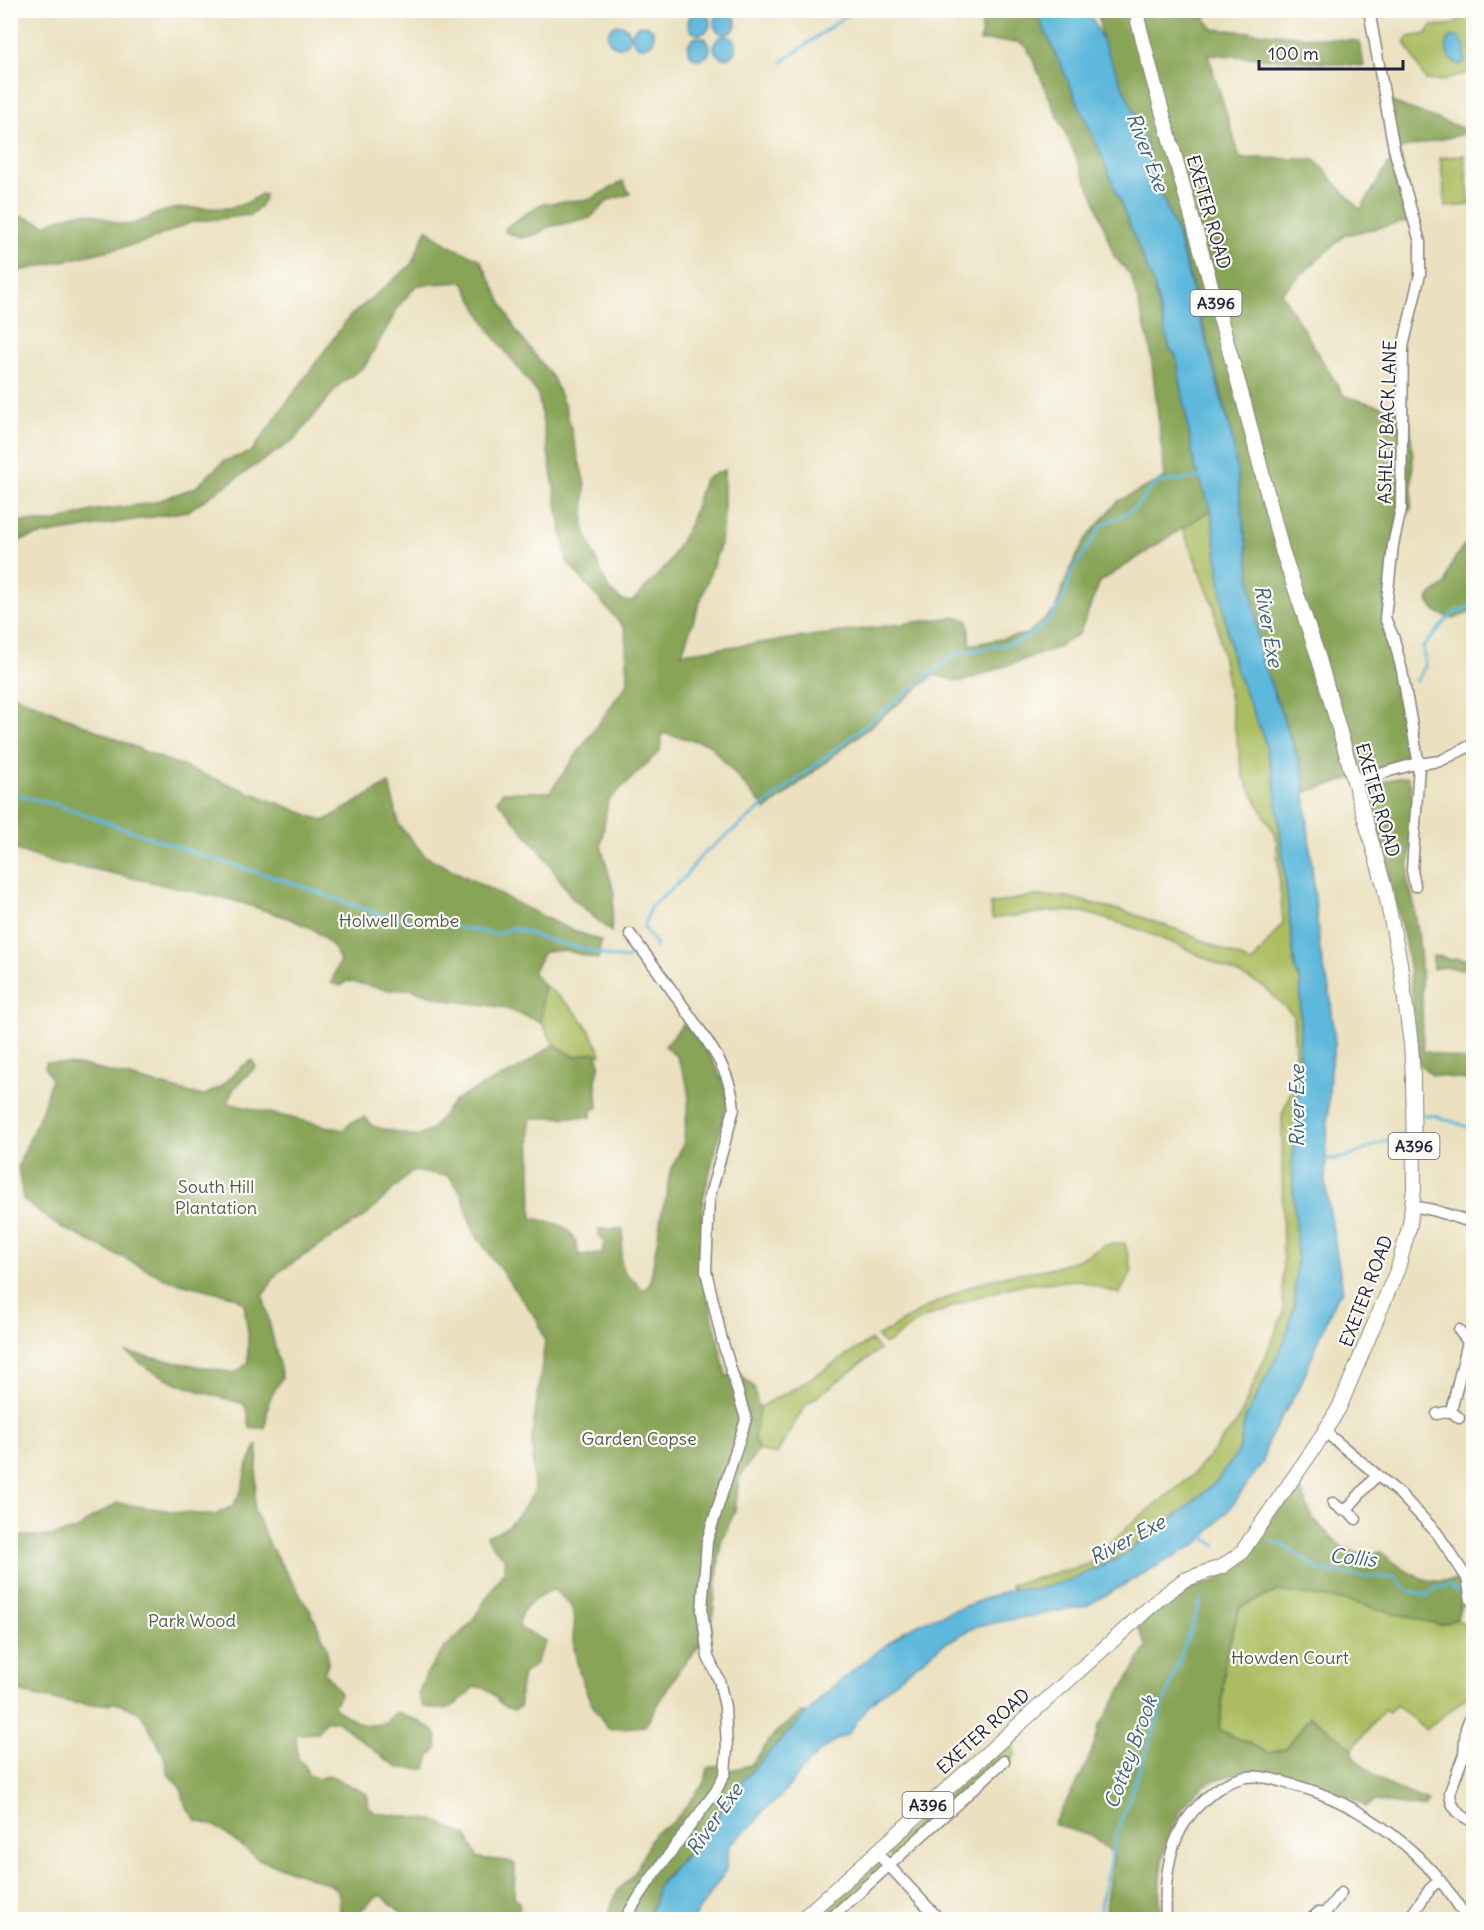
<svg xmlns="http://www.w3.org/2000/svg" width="1484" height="1930" viewBox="0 0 1484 1930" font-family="Delius,sans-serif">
	<rect width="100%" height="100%" fill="#fdfcf7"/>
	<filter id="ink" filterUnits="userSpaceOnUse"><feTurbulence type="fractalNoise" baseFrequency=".0167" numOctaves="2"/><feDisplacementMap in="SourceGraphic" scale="12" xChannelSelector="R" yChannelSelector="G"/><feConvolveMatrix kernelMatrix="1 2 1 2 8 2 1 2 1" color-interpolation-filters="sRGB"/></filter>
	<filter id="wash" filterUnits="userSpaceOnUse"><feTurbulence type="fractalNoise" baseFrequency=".008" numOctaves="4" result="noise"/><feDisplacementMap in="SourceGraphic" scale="24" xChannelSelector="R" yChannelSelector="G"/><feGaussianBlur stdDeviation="1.35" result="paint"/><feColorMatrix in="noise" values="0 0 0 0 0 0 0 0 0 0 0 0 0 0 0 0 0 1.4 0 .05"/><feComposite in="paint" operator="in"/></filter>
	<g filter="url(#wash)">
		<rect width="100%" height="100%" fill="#ebe1c0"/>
		<path fill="#abbd60" stroke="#66704e" stroke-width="1.5" d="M1461,11H1473V43L1471,45L1470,72L1443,81L1426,80C1417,68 1414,55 1405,43L1409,37L1426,34L1432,26L1456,24Z
			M1464,155L1470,205L1446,207L1440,158Z
			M1211,510L1225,618L1234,666L1263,736L1274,778L1295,968L1301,983L1299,1064L1295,1142L1292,1164L1297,1255L1294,1309L1284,1343L1245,1419L1240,1451L1216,1482L1182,1511L1123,1555L1071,1580L1037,1589H1012L1010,1585L1089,1564L1129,1525L1191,1477L1238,1421L1283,1314L1282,1115L1296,1077L1293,1015L1263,986L1180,946L1135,928L1084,912L1053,911L992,919L990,904L1032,896L1067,897L1127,912L1186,933L1252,963L1283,923L1276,837L1243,776L1214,607L1182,527Z
			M543,984C571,1006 588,1020 601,1054L596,1055L595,1052L575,1057L554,1044L541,1022Z
			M1125,1243L1132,1271L1119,1294L1078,1280L1019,1285L974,1298L920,1320L885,1345L877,1337L925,1308L973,1285L1006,1275L1053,1268L1080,1259L1105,1245Z
			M871,1340L879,1350L805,1406L776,1455L758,1450L754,1436L758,1408L797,1387Z
			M1278,1591L1348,1601L1440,1625L1457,1619L1473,1630V1643L1469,1659L1470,1669L1473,1677V1692L1426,1730L1396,1705L1389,1713L1384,1710L1353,1748L1310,1716L1286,1749L1269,1753L1220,1730L1225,1659L1240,1607Z
			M1013,1739L1015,1756L893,1856L889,1855V1848Z
			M873,1864L879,1865V1868L824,1919L808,1920Z"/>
		<path fill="#88a456" stroke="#556348" stroke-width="1.5" d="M984,10L1036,11L1102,156L1154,286L1158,309L1176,355L1194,463L1211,510L1100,582L1079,634L1054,649L961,682L934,675L766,810L709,744L662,733L660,751L608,801L601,846L614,892L611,932L572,898L544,856L497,800L503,792H550L628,682L625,629L567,562L538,394L490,331L463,282L417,285L401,303L365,366L339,385L295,439L188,511L36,536L11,543V521L54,522L91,511L152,503L196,487L224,461L251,452L349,317L411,265L427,229L449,246L480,259L516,331L553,378L566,410L585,484L584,526L593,553L609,590L622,600L632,602L668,564L690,523L704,479L724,470V516L719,548L682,653L954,617L968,620L970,645L1027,634L1055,610L1070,569L1085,540L1118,501L1165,478L1150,346L1131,276L1114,256L1095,200L1027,47L1019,42L980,41Z
			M1098,11H1209L1205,19L1213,29L1359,41L1364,66L1208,54L1240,158L1314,159L1360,210L1398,149L1389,101L1473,132L1399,149L1415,220L1345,235L1281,293L1344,396L1409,414L1413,457L1411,511L1401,509L1385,618L1394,639L1400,714L1407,756L1352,778L1306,792L1301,765L1261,658L1233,442L1218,379L1177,233L1157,185L1142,130L1102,42Z
			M623,181L630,194L609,200L590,218L548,227L535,235L521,238L505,232L506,227L541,204L591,199Z
			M261,194L265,195C264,204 258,210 250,215L192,222L145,242L11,273V216H22L46,225C58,219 71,213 85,213C100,213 115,227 130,224C141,223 155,213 168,210C206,202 227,219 261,194Z
			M1472,535H1473V611L1454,619C1443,615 1432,612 1428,600L1432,594L1446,584C1448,564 1460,550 1472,535Z
			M10,693L151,754L324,821L389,783L399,825L425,856L558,924L601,941L598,959L564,950L544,952L533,973L543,984L541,1022L501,1007L447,1000L411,989L389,990L347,981L341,986L331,983L340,960L332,945L313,929L288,918L232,900L93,869L54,863L11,848Z
			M1408,777C1417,795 1408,861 1408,885C1413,893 1413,903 1415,912C1423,958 1422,1005 1423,1051L1473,1062V1081L1432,1075L1419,1064L1409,966L1404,937L1369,799C1378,781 1389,778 1408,777Z
			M1433,956L1444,957L1449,960L1457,958L1473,960V968C1459,971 1447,964 1433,969Z
			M685,1022L710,1056L723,1081L728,1099L703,1199L701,1264L726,1376L740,1374L754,1387L759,1411L754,1436L758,1450L739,1478L735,1511L721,1542L711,1632L681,1667L645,1726L609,1729C588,1704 576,1671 573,1638C573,1631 576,1622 574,1615C572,1603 562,1597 554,1590C539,1594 515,1609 520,1628L546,1641L535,1665L523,1674L520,1690V1707L514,1710C511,1709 507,1708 504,1706C491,1697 494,1687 474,1687C457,1705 449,1715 423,1706L418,1694L426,1674L444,1649L471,1623L505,1569C508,1551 492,1553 487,1536L507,1527L521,1512L534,1492L532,1436L545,1342L538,1321L473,1232L462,1194L449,1176L412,1171L367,1215L277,1273L263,1296L282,1377L269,1401L265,1428H250L248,1414L244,1404C200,1392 163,1383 127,1353L235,1373L248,1363V1333L244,1304L236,1297L168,1280L57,1225L23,1200L18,1166L43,1107L51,1079L45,1068L46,1062L86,1066L203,1096L222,1086L241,1067L253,1060L256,1067L234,1088L227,1103L343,1130L352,1122L365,1117L372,1126L417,1137L431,1130L454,1101L484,1085L515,1071L554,1044L575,1057L595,1052L600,1063L596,1081L598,1108L593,1109L591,1117L530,1118L532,1218C546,1222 565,1222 573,1236C576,1241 577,1249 579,1255L602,1254L604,1242L599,1235V1229H623C625,1242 616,1262 625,1273C627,1275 631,1277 633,1279C637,1283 638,1287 643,1290L650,1284L662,1210L667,1196L669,1175L683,1144L689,1098L687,1083L677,1057L665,1046Z
			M257,1445L258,1451L254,1510L270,1546L311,1612L327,1647L328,1664L324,1673L332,1681L340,1694L334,1706C354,1721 360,1729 386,1723L394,1712C410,1716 423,1722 436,1733L438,1747L430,1756L426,1769L399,1768L384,1758L337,1721H325L317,1733L296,1734L298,1759L305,1766L308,1775L319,1779L329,1775L367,1794L369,1807L376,1813L433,1820L467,1836L477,1857C489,1862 505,1857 515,1864L514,1896L520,1905L517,1919H409L381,1895L372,1900L352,1919H340L339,1893L331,1885L258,1859L215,1826L197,1821L185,1805L182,1790L168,1774L164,1756L148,1725L139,1712L116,1703L90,1705L54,1700L26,1694L11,1686V1536H52L76,1530L93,1517L117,1503L185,1513L215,1515L233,1506L242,1489L246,1469Z
			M1296,1484L1301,1490L1312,1518L1343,1548L1361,1555L1381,1552C1409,1574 1425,1587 1462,1579V1602L1457,1619L1441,1625L1348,1601L1277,1591L1240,1607L1225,1659L1220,1730L1269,1753L1286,1749L1310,1716L1353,1748V1757L1386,1784L1428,1801L1424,1808L1374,1801L1365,1807L1360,1802C1301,1779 1211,1744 1176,1820C1168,1837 1161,1859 1160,1878C1159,1892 1161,1906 1161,1920L1107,1919L1106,1899L1114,1854L1090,1836L1053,1824C1070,1796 1093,1759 1099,1727L1147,1647L1138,1628L1172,1594L1216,1581L1241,1561Z
			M802,1712L808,1714L776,1745L714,1819L695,1847L688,1851L657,1887L655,1904L643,1919H609L607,1915L618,1890L634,1874L654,1833L670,1825L681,1813L705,1782L708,1768L718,1765L730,1770L751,1765L776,1732Z"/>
		<path fill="#5db8db" stroke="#406d8b" stroke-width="1.5" d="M1036,11H1089L1142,130L1157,185L1177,233L1233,442L1261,658L1303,773L1320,952L1330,993L1335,1045L1330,1070L1325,1183L1343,1291L1335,1300L1301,1384L1267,1443L1263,1462L1231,1507L1200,1542L1086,1606L977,1626L942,1645L892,1684L869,1705L849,1733L831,1743L811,1760L778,1799L762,1812L754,1824L732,1842L729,1846L725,1872L693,1919H643L655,1904L657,1888L706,1833L743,1780L830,1689L904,1631L927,1620L1012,1589H1037L1071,1580L1120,1557L1182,1511L1216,1482L1239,1451L1245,1419L1284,1343L1294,1309L1297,1255L1292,1164L1295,1142L1299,1064L1301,983L1295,968L1274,778L1263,736L1234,666L1225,618L1211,510L1194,463L1176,355L1170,349L1154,286L1102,156Z
			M688 23a11 11 0 1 1 22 0a11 11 0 1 1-22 0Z
			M714 23a11 11 0 1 1 22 0a11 11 0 1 1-22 0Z
			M608 36a11 11 0 1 1 22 0a11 11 0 1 1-22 0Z
			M632 36a11 11 0 1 1 22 0a11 11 0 1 1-22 0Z
			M714 47a11 11 0 1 1 22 0a11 11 0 1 1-22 0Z
			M1452,36L1460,38L1465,48V62L1459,65L1448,56C1447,49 1444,40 1452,36Z
			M688 48a11 11 0 1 1 22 0a11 11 0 1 1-22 0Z"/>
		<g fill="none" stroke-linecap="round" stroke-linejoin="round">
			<path stroke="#5db8db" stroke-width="3" d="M782,62L854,10
				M1416,682L1425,667L1423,647L1452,614L1474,605
				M10,793L54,804L207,857L290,882L381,915L497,934L513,928L547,940L590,950L610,957L625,959L637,955
				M655,948L656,944L644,928L650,907L683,879L702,855L956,654L1018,642L1029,636L1051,618L1064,598L1071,573L1102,525L1134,509L1156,483L1203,477
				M1424,1115L1436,1116L1474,1129
				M1323,1160L1348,1157L1403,1133
				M1201,1535L1217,1546
				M1273,1542L1285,1546L1321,1571L1355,1576L1395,1577L1407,1590L1427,1596L1435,1588L1448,1585L1455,1591L1461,1590
				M1102,1920L1101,1901L1116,1834L1202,1598"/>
		</g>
	</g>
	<g filter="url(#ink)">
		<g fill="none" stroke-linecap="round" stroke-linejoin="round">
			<g stroke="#86827e" stroke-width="13">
				<path id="minor" d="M1369,10L1394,149L1420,242V274L1403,347L1401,509L1393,545L1385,618L1394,639L1402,671L1419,765L1412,870L1415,886
					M1355,781L1411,765L1440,761L1474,744
					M1412,1206L1433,1210L1474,1223
					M1459,1330L1468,1342
					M1451,1411L1468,1342L1474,1341
					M1437,1414L1451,1411L1459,1418
					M1324,1431L1400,1494L1437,1533L1467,1578L1471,1600L1474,1604
					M1333,1503L1342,1510L1347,1509L1356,1519
					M1347,1509L1376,1476
					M1474,1708L1466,1728L1464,1754L1450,1792C1450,1808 1460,1816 1474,1822
					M876,1852L940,1920
					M1324,1914L1341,1893
					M624,1920L650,1880L716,1791L725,1773L727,1750L725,1707L719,1680L708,1657L702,1611L707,1541L746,1419L722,1340L706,1271L709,1199L734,1109C732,1072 708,1042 688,1013C669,986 650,960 630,934
					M829,1920L1004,1761
					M1166,1920C1164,1878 1168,1836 1199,1805C1213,1791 1226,1781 1246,1777C1261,1775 1276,1780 1290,1784C1362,1802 1431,1855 1467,1920
					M1310,1920L1318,1913L1324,1914L1330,1920
					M1408,1920L1430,1889L1440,1880"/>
			</g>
			<g stroke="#86827e" stroke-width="16">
				<path id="major" d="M801,1920L1159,1599L1184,1580L1223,1566L1241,1553L1315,1447L1339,1408L1398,1268L1410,1224L1414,1188L1413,1078L1411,1044L1400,963L1384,885L1318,656L1282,550L1244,403L1153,79L1138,21L1137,10"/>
			</g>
			<use href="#minor" stroke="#fff" stroke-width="10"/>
			<use href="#major" stroke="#fff" stroke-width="14"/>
		</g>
	</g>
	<g text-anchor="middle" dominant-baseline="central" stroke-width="4.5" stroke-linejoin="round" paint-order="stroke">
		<g fill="#fdfcf7" stroke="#646373" stroke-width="1.5">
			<rect x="1190.5" y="290" width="51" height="26" rx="4.5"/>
			<rect x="1388.5" y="1133" width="51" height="26" rx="4.5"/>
			<rect x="902.5" y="1792" width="51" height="26" rx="4.5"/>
		</g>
		<g font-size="16" font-weight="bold" fill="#22223b">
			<text x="1216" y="303">A396</text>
			<text x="1414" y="1146">A396</text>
			<text x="928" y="1805">A396</text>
		</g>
		<g font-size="18" fill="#22223b" stroke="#fdfcf7">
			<text transform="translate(1209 212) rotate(74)">EXETER ROAD</text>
			<text transform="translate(1387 422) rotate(-88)">ASHLEY BACK LANE</text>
			<text transform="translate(1378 800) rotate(74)">EXETER ROAD</text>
			<text transform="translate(1366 1291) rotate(-69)">EXETER ROAD</text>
			<text transform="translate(983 1731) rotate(-42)">EXETER ROAD</text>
		</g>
		<g font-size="18" fill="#525848" stroke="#fdfcf7">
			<text x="399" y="920">Holwell Combe</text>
			<text x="216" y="1186">South Hill<tspan x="216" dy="21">Plantation</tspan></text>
			<text x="639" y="1438">Garden Copse</text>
			<text x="192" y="1620">Park Wood</text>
			<text x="1290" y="1657">Howden Court</text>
		</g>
		<g font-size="20" font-style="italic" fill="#3a5e7b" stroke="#fdfcf7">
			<text transform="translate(1148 152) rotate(69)">River Exe</text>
			<text transform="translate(1269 626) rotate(80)">River Exe</text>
			<text transform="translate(1296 1106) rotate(-90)">River Exe</text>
			<text transform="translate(1127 1539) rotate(-28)">River Exe</text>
			<text transform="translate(1353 1557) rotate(6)">Collis</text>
			<text transform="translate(1130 1752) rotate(-70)">Cottey Brook</text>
			<text transform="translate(714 1819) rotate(-55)">River Exe</text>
		</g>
	</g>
	<rect width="1484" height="1930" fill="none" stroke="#fdfcf7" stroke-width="36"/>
	<path d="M1259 60v9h144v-9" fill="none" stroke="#22223b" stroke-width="3"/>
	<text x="1268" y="60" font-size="18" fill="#22223b" stroke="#fdfcf7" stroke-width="4.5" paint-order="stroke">100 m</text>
</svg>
